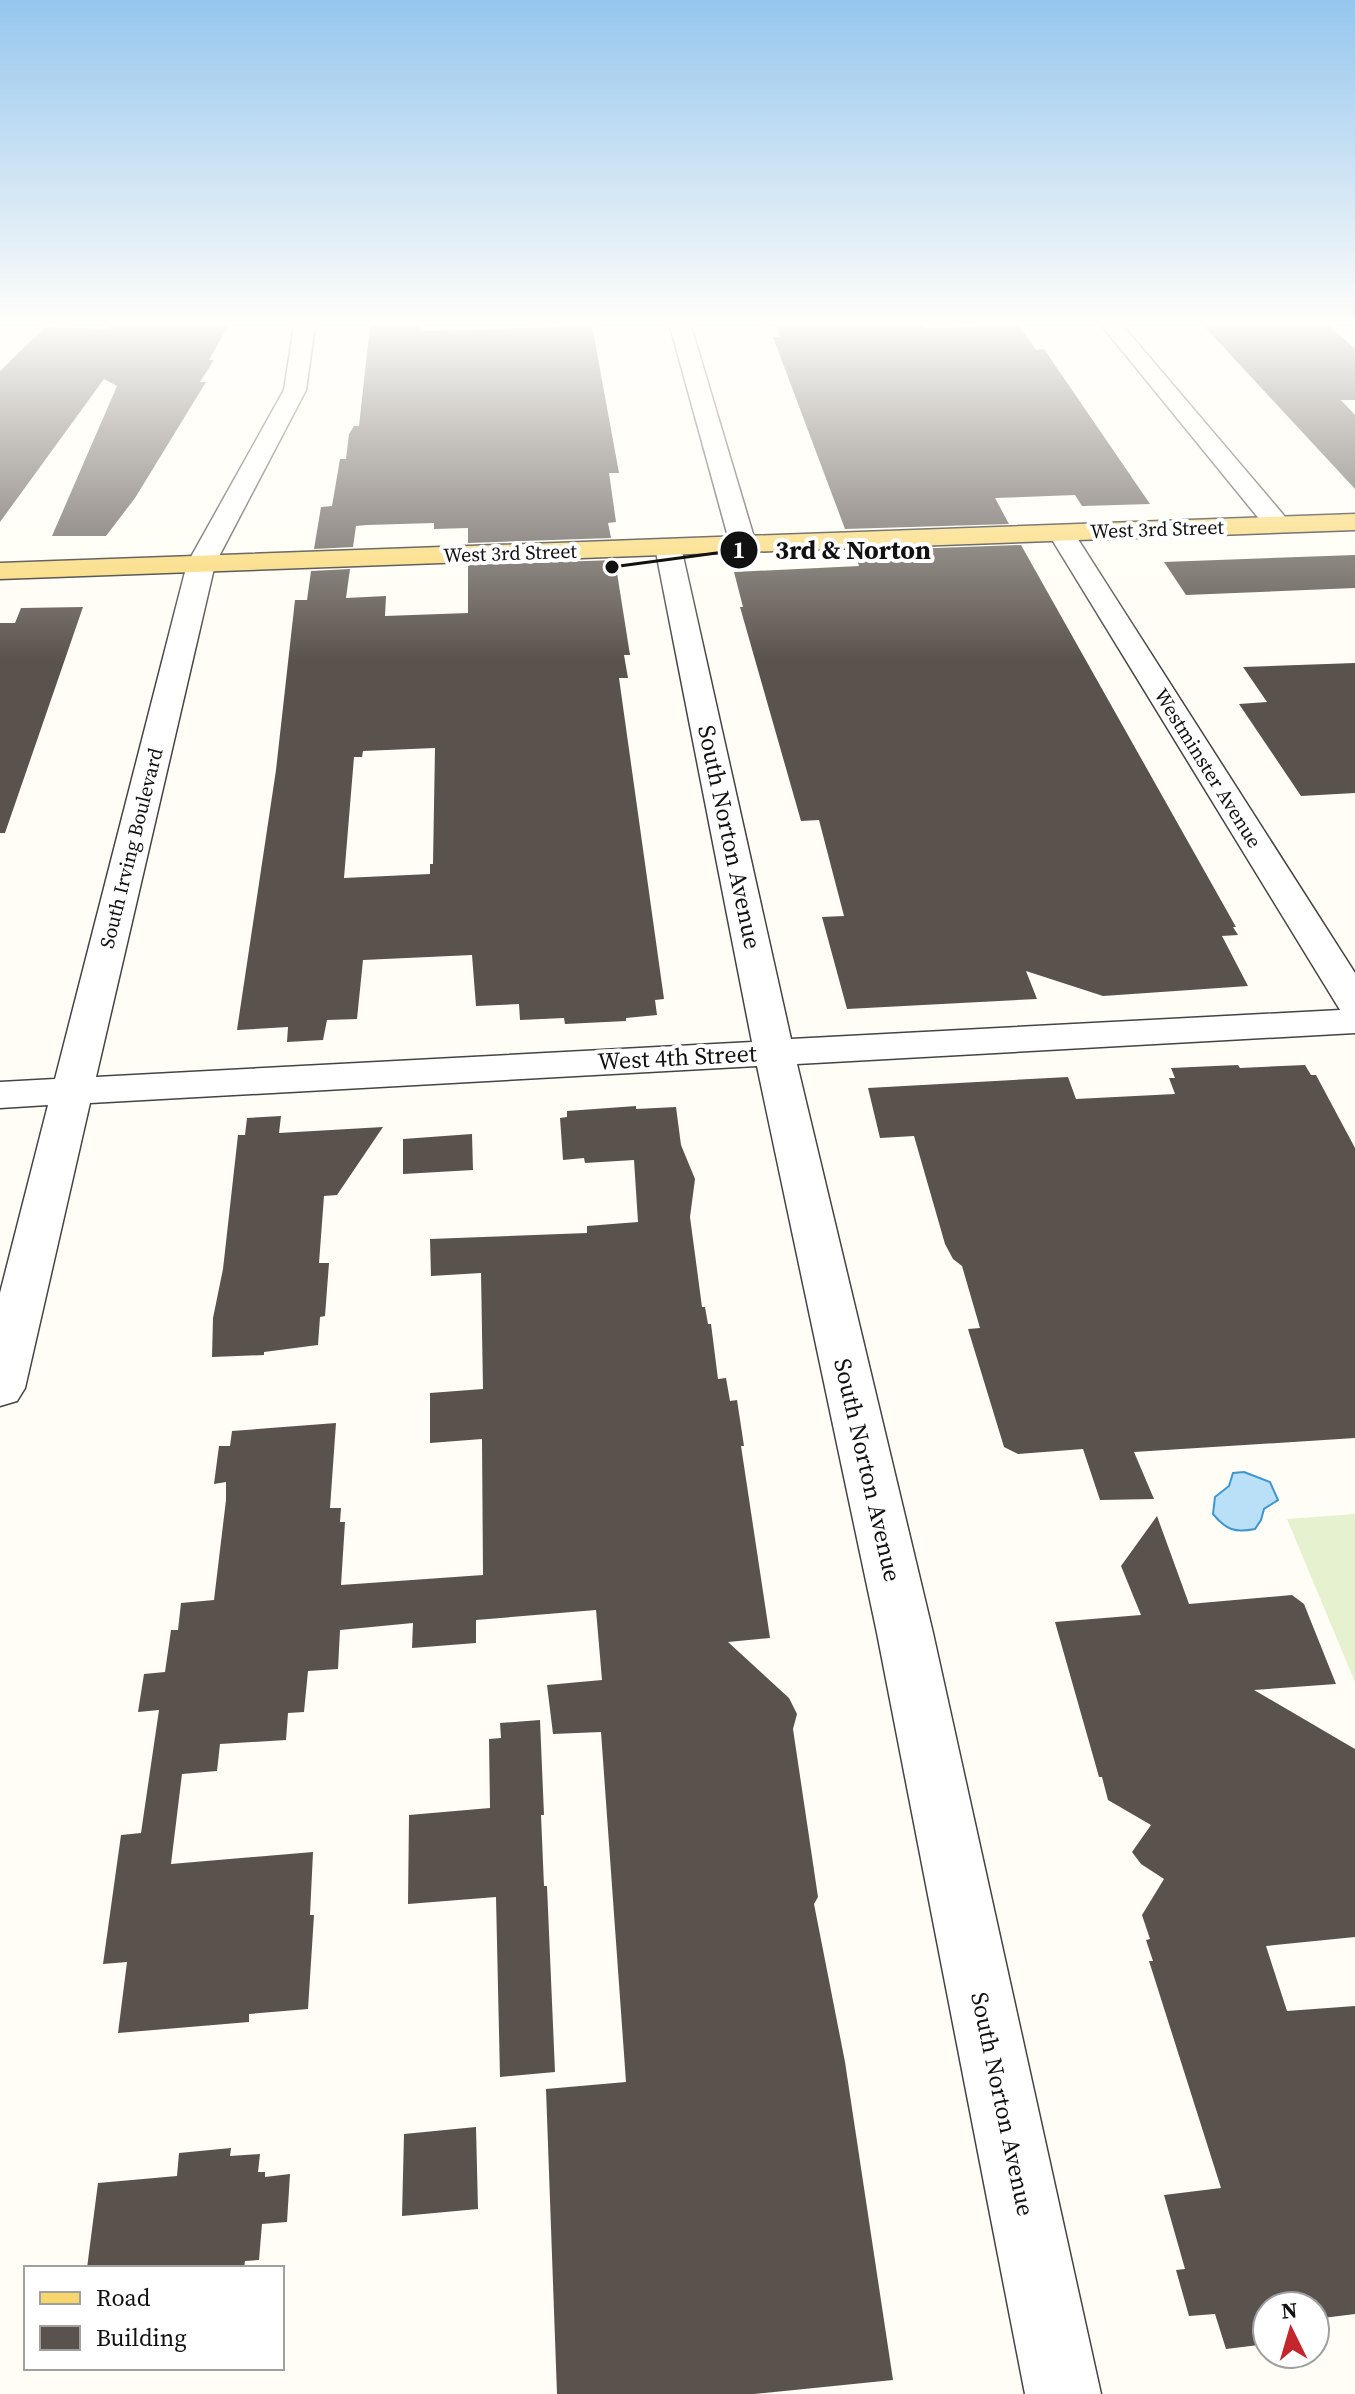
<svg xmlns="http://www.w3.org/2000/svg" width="1355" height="2394" viewBox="0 0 1355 2394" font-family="'Source Serif 4',serif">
	<rect width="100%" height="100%" fill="#fffdf5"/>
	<path fill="#e6f2cf" d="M1355,1514V1682L1287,1519Z"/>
	<path fill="#b9e0f7" stroke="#3f96cf" stroke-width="2" d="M1244,1472L1270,1482L1278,1500L1264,1509L1261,1520L1255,1529C1235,1533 1226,1530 1213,1514L1215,1497L1229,1486L1233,1473Z"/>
	<path fill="#5a524d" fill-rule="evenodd" d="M110,326H228L209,360H214L200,382H206L135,498L106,536H52L117,386L104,379L0,522V371L45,327L109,329Z
		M370,326H421V331L592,326L619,473H609L616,522L608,523L611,538L468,543V528L434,529V523L367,525L356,526L353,547L314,549L321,507L332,506L340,459H346L349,434L354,426H359Z
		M776,326H924L925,328L1020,326L1036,350L1044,349L1150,504L1082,506L1075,495L995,498L1009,524L845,529L773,337H780Z
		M1204,326H1330L1355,349V400H1341L1355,415V489Z
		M1021,545L1236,927H1233L1238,935L1222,936L1248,986L1103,996L1026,971L1037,999L847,1009L822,917L844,916L819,820L801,821L740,607H743L734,572L859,566L854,551Z
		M1355,555V588L1186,595L1164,562Z
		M615,560L630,655H624L628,678H619L664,999L655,1000L657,1015L626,1018V1021L565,1024L564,1018L520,1020L519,1004L476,1006L472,955L363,960L357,1019L327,1020L323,1040L287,1042L288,1027L237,1030L276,770L295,600H307L311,571L350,569L346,598L386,596L385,616L468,613V565ZM435,748L433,864H430V874L344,878L354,757H362L363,751Z
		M83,607L5,833H0V623H15L21,608Z
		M1355,663V793L1301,796L1239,704L1267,702L1243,667Z
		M1238,1065L1240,1068L1305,1065L1311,1075H1316L1355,1148V1438L1134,1452L1154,1499L1100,1500L1083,1449L1018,1454L1004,1447L968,1329L980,1328L962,1266L953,1259L945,1244L914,1136L880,1138L868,1088L1068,1077L1076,1099L1175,1094L1169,1078H1175L1171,1068Z
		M636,1106V1109L676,1107L681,1145L695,1179L690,1217L702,1307H705L708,1324H711L718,1379L726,1378L730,1401L737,1400L744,1446H741L770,1638L728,1642L789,1698L797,1714L793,1729L818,1897L814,1904L845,2062L893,2380L754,2394H557L546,2089L626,2082L601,1732L553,1734L547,1685L602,1680L596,1610L476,1620V1643L412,1648L413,1623L340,1630L338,1669L308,1671L304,1712L288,1713L286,1740L220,1744L217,1771L182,1774L171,1864L313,1852L310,1915H314L308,2009L249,2014V2022L118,2033L127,1962L103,1964L121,1835L141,1833L159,1710L138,1712L144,1674L165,1672L171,1630H178L181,1603L214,1600L226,1500V1482L214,1484L219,1446H230L232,1431L336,1423L330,1508H341L340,1522H345L341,1585L483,1575L482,1439L430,1443V1393L483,1389L481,1273L431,1276L430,1239L587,1233V1226L638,1222L634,1160L585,1163L584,1158L563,1160L560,1118L567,1117V1111Z
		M281,1116L279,1133L383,1127L337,1195L324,1196L319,1263H329L325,1316L320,1317L318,1345L264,1352V1355L212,1357L213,1318L223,1269L238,1135H245L247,1118Z
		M472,1134L473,1170L403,1174V1139Z
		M1157,1516L1189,1604L1292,1595L1304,1604L1336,1684L1254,1690L1355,1749V1937L1266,1946L1287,2011L1355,2006V2314L1315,2319V2306H1267V2344L1226,2349L1215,2314L1189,2316L1176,2270L1185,2269L1164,2195L1221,2188L1149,1961H1153L1146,1940L1150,1939L1142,1915L1164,1879L1141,1864L1132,1852L1151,1825L1108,1800L1102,1777H1099L1055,1622L1141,1615L1121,1566Z
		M540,1720L544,1815H541L544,1886H547L555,2072L500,2077L496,1897L408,1904L409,1815L490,1808L489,1739L501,1738L500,1723Z
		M476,2127L478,2209L402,2216L404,2134Z
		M231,2148L230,2156L260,2154L258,2172H265V2177L290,2174L287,2222L262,2224L259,2260L245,2261L244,2268H87L98,2183L177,2176L179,2153Z"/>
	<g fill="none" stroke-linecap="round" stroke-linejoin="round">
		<g stroke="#444" stroke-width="3">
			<path id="minor" d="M294,326H315L306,390L215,564L96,1077L752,1042L655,547L658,541H678L681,547L791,1039L1340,1010L1048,533L1052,527H1070L1074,533L1355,973V1033L797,1064L933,1633L1101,2394H1025L877,1633L757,1066L90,1103L25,1388L17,1401L0,1406V1293L48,1105L0,1108V1082L55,1079L187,564L284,390Z
				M670,326H691L756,544L753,550H733L730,544Z
				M1102,326H1123L1287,519L1291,525L1287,531H1269Z"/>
		</g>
		<g stroke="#222" stroke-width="3">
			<path id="major" d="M1355,514V530L0,579V563Z"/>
		</g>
		<use href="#minor" fill="#fff" fill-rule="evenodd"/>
		<use href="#major" fill="#f9d66b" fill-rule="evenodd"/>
	</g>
	<linearGradient id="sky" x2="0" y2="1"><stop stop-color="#95c6ee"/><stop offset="0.49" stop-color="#fffefa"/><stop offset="1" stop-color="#fffefa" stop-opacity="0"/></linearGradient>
	<rect width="1355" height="661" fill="url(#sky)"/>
	<g text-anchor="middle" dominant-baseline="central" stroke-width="8" stroke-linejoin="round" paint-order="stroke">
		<g font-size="20" fill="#111" stroke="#fff">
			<text transform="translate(1157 529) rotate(-2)">West 3rd Street</text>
			<text transform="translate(510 553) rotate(-2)">West 3rd Street</text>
			<text transform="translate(1208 768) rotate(58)">Westminster Avenue</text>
			<text transform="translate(131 848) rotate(-76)">South Irving Boulevard</text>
		</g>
		<g font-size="24" fill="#111" stroke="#fff">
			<text transform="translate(730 837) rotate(78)">South Norton Avenue</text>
			<text transform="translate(677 1057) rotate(-3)">West 4th Street</text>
			<text transform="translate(868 1470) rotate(77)">South Norton Avenue</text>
			<text transform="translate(1003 2104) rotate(78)">South Norton Avenue</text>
		</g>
	</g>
	<path fill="none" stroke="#111" stroke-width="3" d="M612 567L739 550"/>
	<g fill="#111" stroke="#fff" stroke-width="3">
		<circle cx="612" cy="567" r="8"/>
		<circle cx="739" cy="550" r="20"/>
	</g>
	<g font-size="24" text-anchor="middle" font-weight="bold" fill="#fff">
		<text x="739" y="558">1</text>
	</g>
	<g font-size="26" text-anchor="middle" font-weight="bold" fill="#111" stroke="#fff" stroke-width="8" stroke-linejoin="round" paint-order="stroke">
		<text x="853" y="559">3rd &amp; Norton</text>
	</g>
	<rect x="24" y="2266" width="260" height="104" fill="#ffffff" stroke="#a0a0a0" stroke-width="2"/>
	<rect x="40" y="2292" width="40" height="12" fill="#f9d66b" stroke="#a0a0a0" stroke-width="2"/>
	<text x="96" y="2306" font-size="24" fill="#111111">Road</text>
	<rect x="40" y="2326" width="40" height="24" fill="#5a524d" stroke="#a0a0a0" stroke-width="2"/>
	<text x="96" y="2346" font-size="24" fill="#111111">Building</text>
	<g transform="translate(1291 2330) rotate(355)"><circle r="38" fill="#ffffff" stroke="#a0a0a0" stroke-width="2"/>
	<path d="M0-6L14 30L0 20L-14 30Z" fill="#c4262e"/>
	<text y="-12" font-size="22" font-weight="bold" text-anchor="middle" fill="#111111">N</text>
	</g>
</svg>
